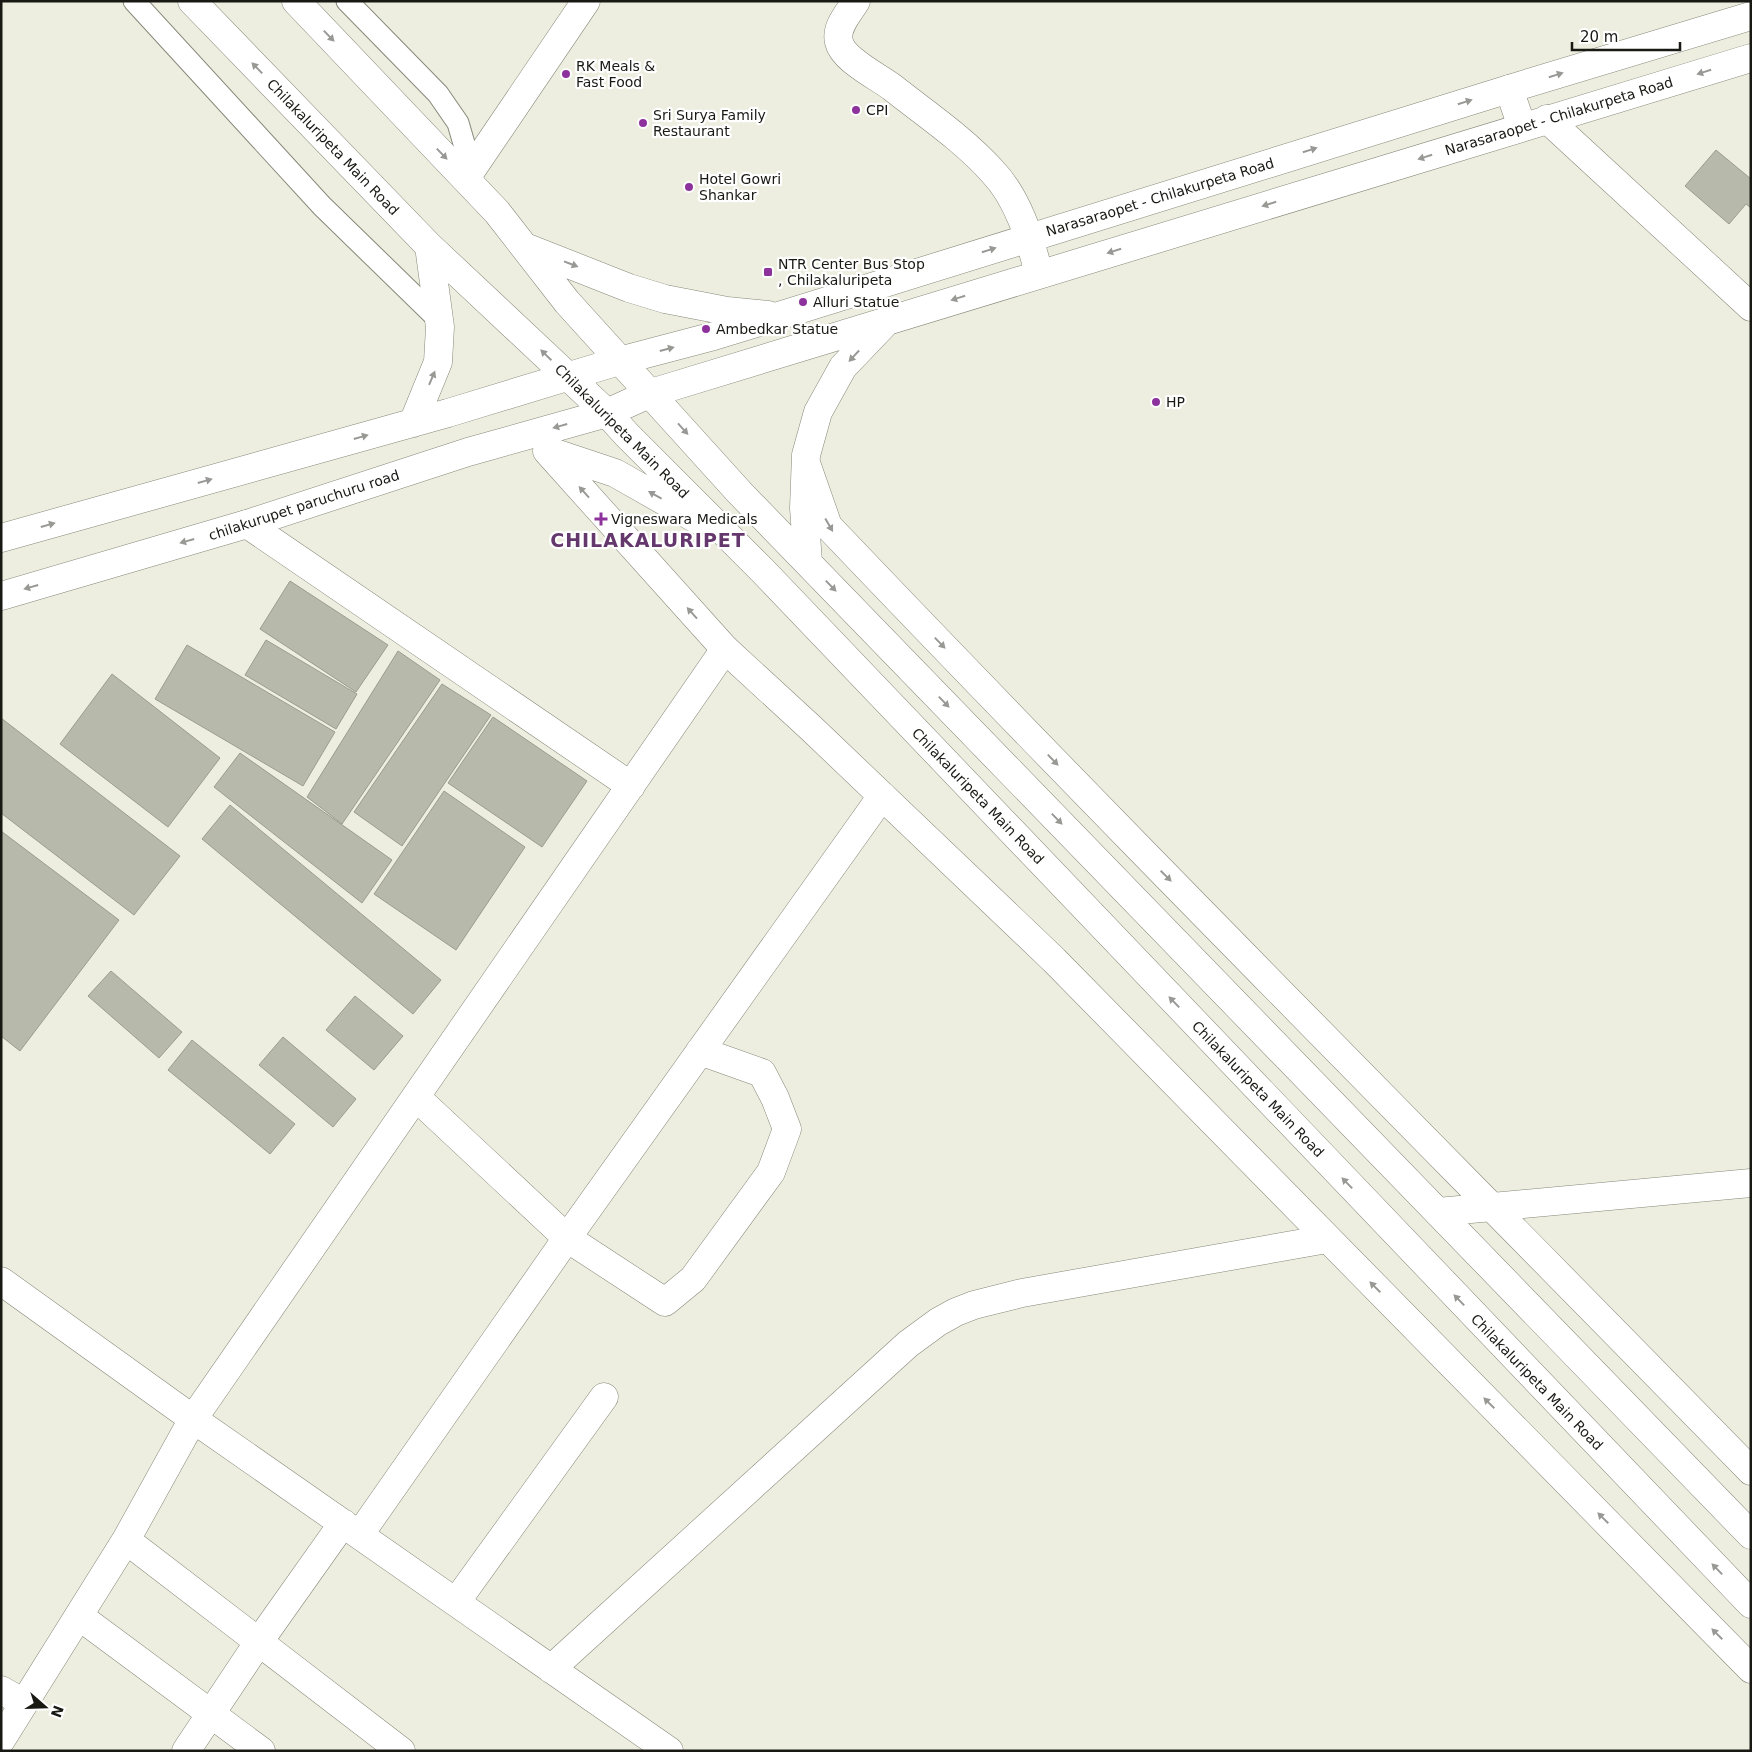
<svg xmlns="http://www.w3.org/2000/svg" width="1752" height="1752" viewBox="0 0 1752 1752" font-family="'DejaVu Sans',sans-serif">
	<rect width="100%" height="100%" fill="#edeedf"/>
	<path fill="#b7b9aa" stroke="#9a9c8d" d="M1716,150L1751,179V208L1746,204L1729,224L1685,186Z
		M290,581L388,645L356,692L260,629Z
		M266,640L357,694L336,729L245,675Z
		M187,645L335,732L303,786L155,699Z
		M398,651L440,680L342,824L307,797Z
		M112,674L220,758L168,827L60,744Z
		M442,684L491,715L402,846L354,812Z
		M493,717L587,781L542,847L448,783Z
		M1,718L180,856L134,915L1,813Z
		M240,753L392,860L362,903L214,787Z
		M444,791L525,847L456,950L374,894Z
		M230,805L441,980L413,1014L202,839Z
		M1,831L119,920L20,1051L1,1036Z
		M111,971L182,1032L159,1058L88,996Z
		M355,996L403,1036L374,1070L326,1030Z
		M283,1037L356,1099L333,1127L259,1065Z
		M192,1040L295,1124L270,1154L168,1070Z"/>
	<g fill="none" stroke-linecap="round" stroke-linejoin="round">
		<g stroke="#868879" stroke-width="23">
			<path id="lane" d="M134,1L322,206L439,320
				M347,1L438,94L458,123L465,147L466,178L470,183"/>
		</g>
		<g stroke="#868879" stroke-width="29">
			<path id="street" d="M856,1C849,13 835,27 839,42C843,60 879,77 893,88C926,114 963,139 992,171C1018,198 1030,238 1039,274
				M1547,119L1751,307
				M466,178L586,1
				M247,524L631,786
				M416,1097L567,1238L665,1302L693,1279L771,1172L787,1129L775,1098L762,1073L700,1051
				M1438,1212L1751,1183
				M1,1281L193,1419L669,1751
				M360,1534L567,1238L882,796
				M126,1540L401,1751
				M456,1602L604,1397
				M79,1616L261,1751
				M551,1669L908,1344L938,1322L956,1312L974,1305L1022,1293L1327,1239
				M1,1690L24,1703
				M1,1740L126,1540L193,1419L725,649
				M186,1751L258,1643L343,1523"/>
		</g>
		<g stroke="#868879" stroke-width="29">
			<path id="secondary" d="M192,1L429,246L607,413L627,435L762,570L1751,1604
				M296,1L497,212L567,302L740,493L1751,1535
				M525,247L629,288L665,299L727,311L768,315
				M413,423L438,362L440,327L429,246
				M547,451L725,649L812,729L1054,960L1751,1669
				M549,451L615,473L698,520
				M806,463L828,526C1132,845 1443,1156 1751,1471
				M1,538L448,413L619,361L714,336L1509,89L1751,16
				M808,562L804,508L806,455L818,412L843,367L886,322
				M1,596L247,524L468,452L607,413L651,393L1751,58"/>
		</g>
		<g stroke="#868879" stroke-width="29">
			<path id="highway" d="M1509,89L1522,127"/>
		</g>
		<use href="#lane" stroke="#fff" stroke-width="21"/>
		<use href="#street" stroke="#fff" stroke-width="28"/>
		<use href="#secondary" stroke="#fff" stroke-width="28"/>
		<use href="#highway" stroke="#fff" stroke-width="28"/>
	</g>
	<defs><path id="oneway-solid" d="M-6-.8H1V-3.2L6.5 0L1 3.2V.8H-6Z" transform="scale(1.25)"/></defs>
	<g fill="#989895">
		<use href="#oneway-solid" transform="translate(329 36) rotate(46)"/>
		<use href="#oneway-solid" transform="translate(257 68) rotate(-134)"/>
		<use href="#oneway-solid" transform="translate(1704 72) rotate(163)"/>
		<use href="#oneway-solid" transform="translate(1556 75) rotate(-17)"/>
		<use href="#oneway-solid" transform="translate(1465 102) rotate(-17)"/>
		<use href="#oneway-solid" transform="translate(1310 150) rotate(-17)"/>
		<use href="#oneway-solid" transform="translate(442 154) rotate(46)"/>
		<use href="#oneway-solid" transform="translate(1425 157) rotate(163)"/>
		<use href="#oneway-solid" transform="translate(1269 204) rotate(163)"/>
		<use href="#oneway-solid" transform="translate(989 250) rotate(-17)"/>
		<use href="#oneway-solid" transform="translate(1114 251) rotate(163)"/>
		<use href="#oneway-solid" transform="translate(571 264) rotate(21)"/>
		<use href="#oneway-solid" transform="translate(958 298) rotate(163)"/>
		<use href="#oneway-solid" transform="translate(667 349) rotate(-15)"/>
		<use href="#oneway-solid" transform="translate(546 355) rotate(-136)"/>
		<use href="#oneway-solid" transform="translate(854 356) rotate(133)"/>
		<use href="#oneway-solid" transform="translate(432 378) rotate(-67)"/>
		<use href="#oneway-solid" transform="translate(560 426) rotate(164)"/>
		<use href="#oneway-solid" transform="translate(683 429) rotate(48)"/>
		<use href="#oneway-solid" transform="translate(361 437) rotate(-16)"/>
		<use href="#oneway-solid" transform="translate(205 481) rotate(-16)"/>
		<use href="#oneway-solid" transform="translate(584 492) rotate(-132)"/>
		<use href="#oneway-solid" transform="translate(655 495) rotate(-151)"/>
		<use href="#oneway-solid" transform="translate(48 525) rotate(-16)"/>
		<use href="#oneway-solid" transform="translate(829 525) rotate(60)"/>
		<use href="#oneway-solid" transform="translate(187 541) rotate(164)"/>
		<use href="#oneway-solid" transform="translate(831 586) rotate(46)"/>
		<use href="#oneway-solid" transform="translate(31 587) rotate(164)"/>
		<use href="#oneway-solid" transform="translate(692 613) rotate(-132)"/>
		<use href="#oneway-solid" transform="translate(940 643) rotate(46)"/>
		<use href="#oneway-solid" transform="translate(944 702) rotate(46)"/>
		<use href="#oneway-solid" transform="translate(1053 760) rotate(46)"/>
		<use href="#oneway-solid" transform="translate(1057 819) rotate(46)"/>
		<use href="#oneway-solid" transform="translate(1166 876) rotate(45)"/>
		<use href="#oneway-solid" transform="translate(1174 1002) rotate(-134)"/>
		<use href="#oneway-solid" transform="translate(1347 1183) rotate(-134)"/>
		<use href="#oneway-solid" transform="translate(1375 1287) rotate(-135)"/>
		<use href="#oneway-solid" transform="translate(1459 1300) rotate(-134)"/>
		<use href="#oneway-solid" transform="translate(1489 1403) rotate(-135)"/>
		<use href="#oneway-solid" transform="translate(1603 1518) rotate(-135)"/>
		<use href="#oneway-solid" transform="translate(1717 1569) rotate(-134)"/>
		<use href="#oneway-solid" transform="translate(1717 1634) rotate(-135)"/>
	</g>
	<g fill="#8d329d" stroke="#fff" stroke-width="2">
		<circle cx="566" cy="74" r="5"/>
		<circle cx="856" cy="110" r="5"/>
		<circle cx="643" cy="123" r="5"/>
		<circle cx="689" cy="187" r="5"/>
		<rect x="763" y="267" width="10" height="10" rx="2.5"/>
		<circle cx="803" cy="302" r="5"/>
		<circle cx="706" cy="329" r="5"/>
		<circle cx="1156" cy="402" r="5"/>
		<path d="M598.5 511.5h5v5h5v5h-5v5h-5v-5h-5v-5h5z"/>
	</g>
	<g text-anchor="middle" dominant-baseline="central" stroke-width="4.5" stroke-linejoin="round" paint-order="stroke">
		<g font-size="14" fill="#191914" stroke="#fff" text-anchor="start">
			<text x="576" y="66">RK Meals &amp;<tspan x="576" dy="16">Fast Food</tspan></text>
			<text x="866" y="110">CPI</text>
			<text x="653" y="115">Sri Surya Family<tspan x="653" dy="16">Restaurant</tspan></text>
			<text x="699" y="179">Hotel Gowri<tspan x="699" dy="16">Shankar</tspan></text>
			<text x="778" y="264">NTR Center Bus Stop<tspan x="778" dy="16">, Chilakaluripeta</tspan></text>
			<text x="813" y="302">Alluri Statue</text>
			<text x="716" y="329">Ambedkar Statue</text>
			<text x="1166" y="402">HP</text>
			<text x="611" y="519">Vigneswara Medicals</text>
		</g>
		<g font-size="14" fill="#191914" stroke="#fff">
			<text transform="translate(1559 116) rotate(-17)">Narasaraopet - Chilakurpeta Road</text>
			<text transform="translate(333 147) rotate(46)">Chilakaluripeta Main Road</text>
			<text transform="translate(1160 197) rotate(-17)">Narasaraopet - Chilakurpeta Road</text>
			<text transform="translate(622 431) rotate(45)">Chilakaluripeta Main Road</text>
			<text transform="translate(304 505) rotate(-18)">chilakurupet paruchuru road</text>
			<text transform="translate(978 796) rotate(46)">Chilakaluripeta Main Road</text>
			<text transform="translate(1258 1089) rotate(46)">Chilakaluripeta Main Road</text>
			<text transform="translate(1537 1382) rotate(46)">Chilakaluripeta Main Road</text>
		</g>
		<g font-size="19" font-weight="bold" letter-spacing="1" fill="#65386d" stroke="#fff">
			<text x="648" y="540">CHILAKALURIPET</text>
		</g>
	</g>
	<rect width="1752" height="1752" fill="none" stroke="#191914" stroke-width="5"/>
	<g transform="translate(45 1707) rotate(110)" stroke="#ffffff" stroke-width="4" paint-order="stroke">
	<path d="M0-4L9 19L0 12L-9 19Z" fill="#191914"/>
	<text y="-8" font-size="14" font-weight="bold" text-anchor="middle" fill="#191914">N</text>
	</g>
	<path d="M1572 42v8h108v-8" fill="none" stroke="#191914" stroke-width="2.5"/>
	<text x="1580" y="42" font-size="15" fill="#191914" stroke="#ffffff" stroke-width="4" paint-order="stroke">20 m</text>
</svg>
